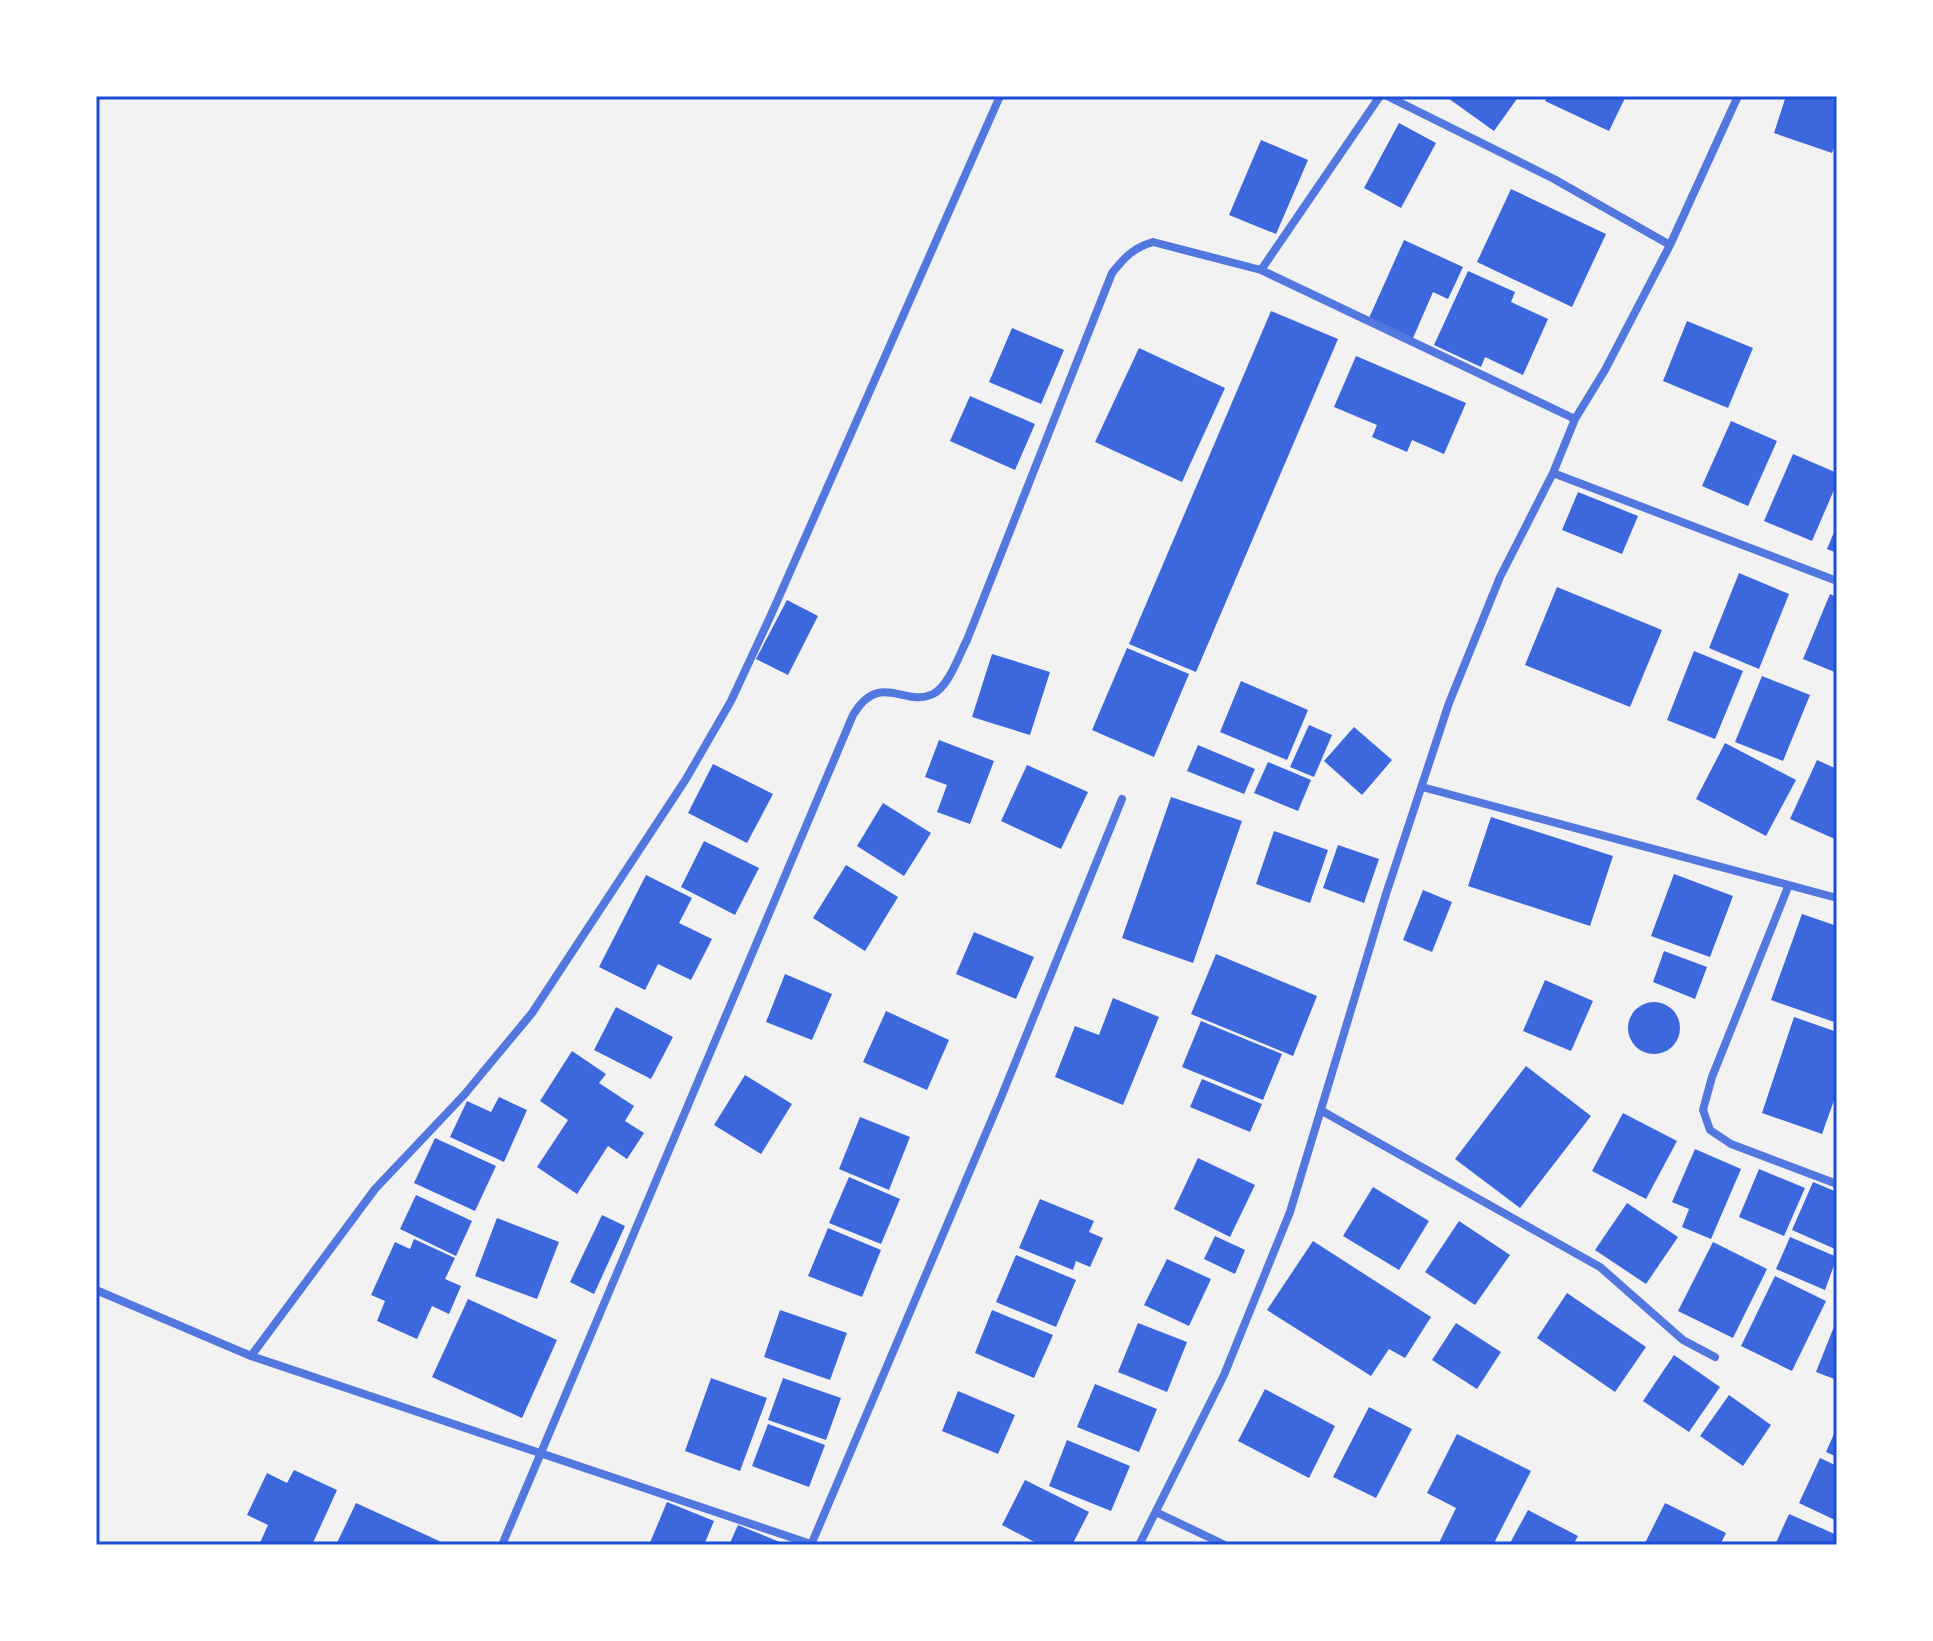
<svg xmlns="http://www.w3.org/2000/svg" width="1933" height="1641" viewBox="0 0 1933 1641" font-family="'Public Sans',sans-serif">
	<rect width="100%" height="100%" fill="#f2f2f2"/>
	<path fill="#3d67dc" d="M1445,96H1519L1494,131Z
		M1548,96H1626L1609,131L1545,101Z
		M1786,96H1822L1837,101V139L1832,153L1774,133Z
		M1399,123L1436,143L1401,208L1364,188Z
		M1261,140L1308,160L1276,234L1229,215Z
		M1511,189L1606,234L1572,307L1477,262Z
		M1404,240L1463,267L1448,299L1433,292L1413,338L1369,318Z
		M1468,271L1515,292L1511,302L1548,319L1523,375L1485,357L1481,367L1434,345Z
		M1271,311L1338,339L1196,672L1129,644Z
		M1687,321L1753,348L1728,408L1663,381Z
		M1012,328L1064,350L1041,404L989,382Z
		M1139,348L1225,388L1182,482L1095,442Z
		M1356,356L1466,403L1444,454L1412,440L1407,452L1372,437L1377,425L1334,407Z
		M970,396L1035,424L1015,470L950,441Z
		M1731,421L1777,441L1748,506L1702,486Z
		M1793,454L1837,473V483L1812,541L1764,521Z
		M1578,492L1638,516L1622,554L1562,530Z
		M1837,525V553L1827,549Z
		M1739,573L1789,594L1759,669L1709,648Z
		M1557,587L1662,630L1630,707L1525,665Z
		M1830,594L1837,597V673L1803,659Z
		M787,600L818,616L788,675L756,659Z
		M1127,648L1189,674L1154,757L1092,730Z
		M1694,651L1743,671L1715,739L1667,720Z
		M992,654L1050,672L1030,735L972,717Z
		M1762,676L1810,695L1783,761L1735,742Z
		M1241,681L1308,710L1287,760L1220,732Z
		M1309,725L1332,735L1314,777L1290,767Z
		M1354,727L1392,760L1362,795L1324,761Z
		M939,740L994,761L970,824L937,812L947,785L925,777Z
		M1725,743L1796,780L1766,836L1696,799Z
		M1198,745L1255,769L1244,794L1187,771Z
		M1817,760L1837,769V840L1790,819Z
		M1268,762L1311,780L1298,811L1254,793Z
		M713,764L773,794L747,843L688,813Z
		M1027,765L1088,792L1061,849L1001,821Z
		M1171,797L1242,821L1193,963L1122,938Z
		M883,803L931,833L904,876L857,846Z
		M1491,817L1613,856L1590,926L1468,886Z
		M1274,831L1328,850L1310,903L1256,884Z
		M704,841L759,868L735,915L681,887Z
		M1338,845L1379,859L1364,903L1323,888Z
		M846,865L898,897L865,951L813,918Z
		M1674,874L1733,896L1710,957L1651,936Z
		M646,875L692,898L679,923L712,939L691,980L658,964L645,990L599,967Z
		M1423,890L1452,902L1432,952L1403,940Z
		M1802,914L1837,926V1023L1771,1000Z
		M974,932L1034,957L1016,999L956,974Z
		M1664,951L1707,967L1695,999L1653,982Z
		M1216,954L1317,996L1293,1056L1191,1014Z
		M785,974L832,994L812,1040L766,1022Z
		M1545,980L1593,1001L1571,1051L1523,1031Z
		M1113,998L1159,1017L1123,1105L1055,1077L1075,1026L1099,1035Z
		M1628 1028a26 26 0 1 1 52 0a26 26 0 1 1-52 0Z
		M616,1007L673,1037L651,1079L594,1050Z
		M886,1011L949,1040L927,1090L863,1062Z
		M1794,1017L1837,1032V1092L1822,1134L1762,1113Z
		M1201,1021L1282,1054L1263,1100L1182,1067Z
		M572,1051L606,1074L599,1083L634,1106L625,1121L644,1133L627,1159L608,1146L577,1194L537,1167L568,1120L540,1101Z
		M1526,1066L1591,1116L1520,1208L1455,1159Z
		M745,1075L792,1104L761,1154L714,1125Z
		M1202,1079L1262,1104L1250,1132L1190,1107Z
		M499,1097L527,1110L504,1162L450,1137L467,1101L491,1112Z
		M1623,1113L1677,1141L1646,1199L1592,1171Z
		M860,1117L910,1137L889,1190L839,1169Z
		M435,1138L496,1166L475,1211L414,1183Z
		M1695,1149L1741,1169L1711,1239L1682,1227L1689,1209L1672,1202Z
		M1198,1158L1255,1185L1230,1237L1174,1209Z
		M1759,1169L1805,1188L1784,1236L1739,1217Z
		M849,1177L900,1199L881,1244L829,1223Z
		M1813,1182L1837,1192L1835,1249L1792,1230Z
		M1373,1187L1429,1221L1399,1270L1343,1236Z
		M416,1195L472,1221L456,1256L400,1229Z
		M1040,1199L1094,1221L1089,1232L1103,1238L1090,1267L1076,1261L1073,1270L1019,1248Z
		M1627,1203L1678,1237L1646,1284L1595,1250Z
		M602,1215L625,1226L594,1294L570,1282Z
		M497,1218L559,1242L537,1299L475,1276Z
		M1459,1221L1510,1255L1475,1305L1425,1272Z
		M828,1228L881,1250L862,1297L808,1276Z
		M1215,1236L1245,1250L1235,1274L1204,1259Z
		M1790,1237L1837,1257L1825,1290L1776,1269Z
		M414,1239L455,1258L445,1279L461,1286L449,1314L432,1306L417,1339L377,1321L385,1301L371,1295L395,1242L410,1249Z
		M1313,1241L1431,1317L1405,1358L1389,1349L1371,1376L1267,1310Z
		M1713,1242L1767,1269L1733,1338L1678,1311Z
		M1016,1255L1076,1280L1056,1327L996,1302Z
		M1167,1259L1211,1279L1189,1326L1144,1305Z
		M1775,1276L1826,1301L1792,1371L1741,1346Z
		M1567,1293L1646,1347L1615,1392L1537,1338Z
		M468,1299L557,1340L522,1418L432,1377Z
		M780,1310L847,1333L830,1380L764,1357Z
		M992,1310L1053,1335L1034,1378L975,1353Z
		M1837,1319V1380L1816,1372Z
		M1138,1323L1187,1342L1167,1392L1118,1372Z
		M1456,1323L1501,1352L1477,1389L1432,1360Z
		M1674,1355L1720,1387L1689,1432L1643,1401Z
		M711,1378L767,1398L740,1471L685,1451Z
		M783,1378L841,1398L826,1440L768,1420Z
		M1095,1384L1157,1409L1139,1452L1077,1427Z
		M1265,1389L1335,1426L1309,1478L1238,1441Z
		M958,1391L1015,1415L998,1454L942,1431Z
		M1729,1395L1771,1425L1743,1466L1700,1436Z
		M1369,1407L1412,1429L1376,1498L1333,1477Z
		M768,1424L825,1445L809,1487L752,1466Z
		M1837,1427V1457L1826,1452Z
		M1457,1434L1531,1471L1493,1545H1438L1456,1508L1427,1493Z
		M1067,1440L1130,1466L1111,1511L1049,1486Z
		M1820,1458L1837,1466V1521L1799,1503Z
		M294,1470L337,1490L312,1545H259L268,1525L247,1515L267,1473L287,1483Z
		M1025,1480L1089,1512L1072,1545H1040L1002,1525Z
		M667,1502L714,1521L704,1545H649Z
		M356,1503L448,1545H336Z
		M1665,1503L1726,1533L1720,1545H1644Z
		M1528,1510L1578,1536L1573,1545H1509Z
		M1789,1514L1837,1535V1545H1775Z
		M738,1525L787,1545H729Z"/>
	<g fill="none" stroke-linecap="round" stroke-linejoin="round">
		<path stroke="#5277de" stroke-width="8" d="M1387,96L1554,179L1670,245
			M1261,270L1380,96
			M1553,473L1837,581
			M1422,787L1837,898
			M1788,887L1712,1077L1703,1110L1710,1130L1731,1144L1837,1184
			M1322,1111L1600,1267L1683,1340L1715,1357
			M96,1290L251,1356L814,1545
			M251,1356L375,1189L464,1095L532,1013L686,779L731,701L771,615L1000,96
			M1158,1513L1225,1545
			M502,1545L853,715C880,670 904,708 933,694C949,686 959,655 967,640L1112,273C1125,257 1133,248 1153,242L1261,270L1575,419
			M811,1545L1000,1100L1122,799
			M1139,1545L1224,1375L1290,1212L1386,894L1449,703L1500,577L1553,473L1575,419L1605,370L1670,245L1738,96"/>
	</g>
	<rect width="1933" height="1641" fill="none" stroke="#ffffff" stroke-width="196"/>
	<rect x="98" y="98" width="1737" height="1445" fill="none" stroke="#1d4ed8" stroke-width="3"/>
</svg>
